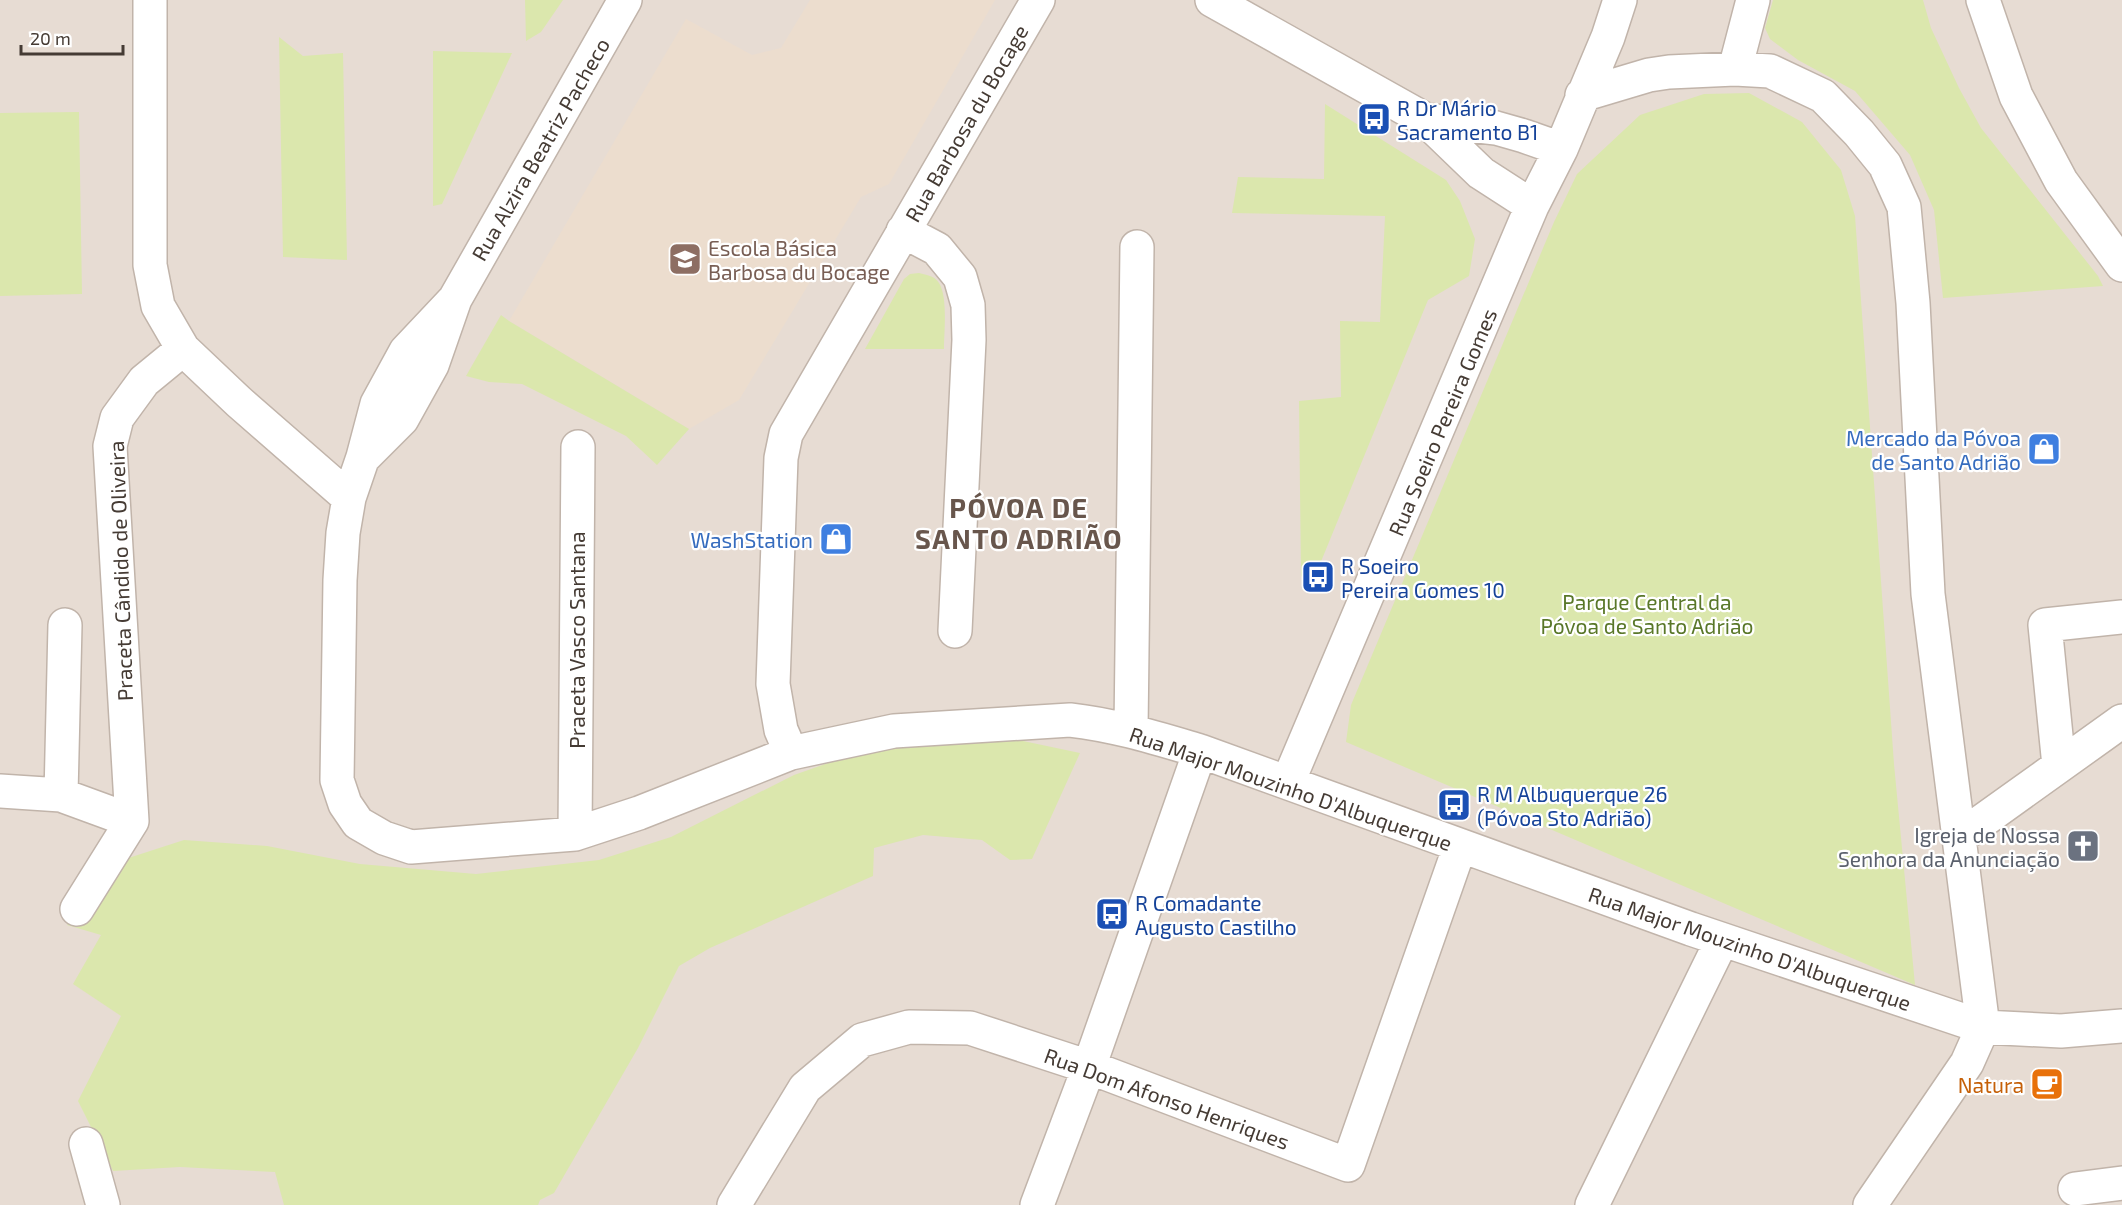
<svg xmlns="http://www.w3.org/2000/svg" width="2122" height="1205" viewBox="0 0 2122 1205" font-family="'Exo 2',sans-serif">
	<rect width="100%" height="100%" fill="#f3ebe5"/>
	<path fill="#e7dcd3" d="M0,0H2122V1205H0Z"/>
	<path fill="#ecddce" d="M810,0H995L889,184L861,197L739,400L689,429L509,321L686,19L752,55L781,48Z"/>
	<path fill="#dbe7ad" d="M525,0H563L541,32L526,41Z
		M1773,0H1923L1931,28L1959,88L1981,128L2098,276L2103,286L1943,298L1934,210L1910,155L1855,91L1798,60L1770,39L1765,28Z
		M279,37L303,56L343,53L347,260L283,257Z
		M433,51L512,53L442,204L433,206Z
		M1749,93L1802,122L1841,170L1855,216L1894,764L1915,985L1346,742L1351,705L1554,222L1577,174L1640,115L1704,94Z
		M1325,104L1446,180L1460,201L1475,239L1469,276L1428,300L1311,586L1301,576L1299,401L1341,397L1340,321L1380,322L1385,216L1232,213L1238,177L1324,179Z
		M79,112L82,294L0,296V113Z
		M919,273C927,275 935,276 939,283C948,297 944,332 944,349H865L904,279L910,274Z
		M501,315L509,321L689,429L657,465L626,436L522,384L489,382L466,376Z
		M1004,737L1080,753L1032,859L1010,860L982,840L923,835L874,848L873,876L710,948L679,966L638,1048L554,1193L540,1200L538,1205H284L275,1172L180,1167L113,1171L78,1101L121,1016L73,984L101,935L67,925L110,864L184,840L267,846L360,864L476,874L599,860L671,837L794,775L868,749Z"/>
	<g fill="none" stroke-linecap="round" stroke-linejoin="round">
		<g stroke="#c1b4aa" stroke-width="36">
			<path id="minor" d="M150,0V265L158,306L183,349L239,402L349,498
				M1212,0L1426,120L1481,173L1532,206
				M1983,0L2016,96L2061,181L2122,265
				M1735,69L1753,0
				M1582,95L1649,75L1669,72L1735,69L1770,71L1823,96L1859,133L1885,165L1904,207L1913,303L1928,594L1983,1027L1967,1063L1870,1205
				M1426,120L1496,128L1524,136L1561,149
				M903,231L937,249L960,277L968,305L969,340L955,631
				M455,299L406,351L377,404L363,457L349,498L343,533L340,580L337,780L345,804L358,823L384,838L411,847L575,834L639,813L791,753L894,731L1070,720C1115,725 1156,738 1200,751L1691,929L1983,1027L2061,1031L2122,1026
				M364,457L402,419L432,365L455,299L625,0
				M1131,730L1137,247
				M791,753L781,730L773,684L781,458L786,434L1038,0
				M2059,766L2045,625L2122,617
				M1288,782L1532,206L1561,149L1608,37L1620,0
				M0,791L61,795L132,821
				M61,795L65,625
				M132,821L110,446L117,418L144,381L183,349
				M575,834L578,447
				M1960,837L2122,721
				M77,909L132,821
				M86,1144L103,1205
				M2075,1189L2122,1183
				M734,1205L805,1088L862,1040L909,1027L970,1028L1089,1067L1348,1165L1460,846
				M1037,1205L1089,1067L1200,751
				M1592,1205L1722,940"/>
		</g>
		<use href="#minor" stroke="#fff" stroke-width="33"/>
	</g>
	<defs>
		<g id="bus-square" transform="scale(1.725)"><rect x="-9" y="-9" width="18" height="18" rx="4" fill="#1a4fb4" stroke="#fff"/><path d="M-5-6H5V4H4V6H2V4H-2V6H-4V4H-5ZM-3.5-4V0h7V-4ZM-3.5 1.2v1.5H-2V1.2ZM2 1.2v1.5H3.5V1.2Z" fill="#fff"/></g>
		<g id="school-square" transform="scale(1.725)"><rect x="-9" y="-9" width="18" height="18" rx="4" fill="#8d6e63" stroke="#fff"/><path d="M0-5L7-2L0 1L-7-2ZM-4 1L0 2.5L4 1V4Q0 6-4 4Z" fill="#fff"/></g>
		<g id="shop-square" transform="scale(1.725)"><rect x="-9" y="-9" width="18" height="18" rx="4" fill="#3f7fe0" stroke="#fff"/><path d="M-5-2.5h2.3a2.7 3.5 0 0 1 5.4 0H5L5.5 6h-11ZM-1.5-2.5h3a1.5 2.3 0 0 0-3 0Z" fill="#fff"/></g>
		<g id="church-square" transform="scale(1.725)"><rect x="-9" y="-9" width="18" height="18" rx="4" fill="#6b7280" stroke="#fff"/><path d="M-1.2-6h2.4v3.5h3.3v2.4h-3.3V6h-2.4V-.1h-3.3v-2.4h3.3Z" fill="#fff"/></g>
		<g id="cafe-square" transform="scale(1.725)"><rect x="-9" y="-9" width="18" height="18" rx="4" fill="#e8710a" stroke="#fff"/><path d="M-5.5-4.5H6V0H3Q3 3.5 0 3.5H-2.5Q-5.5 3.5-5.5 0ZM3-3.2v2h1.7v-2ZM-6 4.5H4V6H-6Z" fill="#fff"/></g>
	</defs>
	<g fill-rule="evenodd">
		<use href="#bus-square" x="1374" y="119"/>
		<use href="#school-square" x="685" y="259"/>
		<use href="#shop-square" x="2044" y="449"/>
		<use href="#shop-square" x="836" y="539"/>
		<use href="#bus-square" x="1318" y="577"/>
		<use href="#bus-square" x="1454" y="805"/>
		<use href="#church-square" x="2083" y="846"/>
		<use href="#bus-square" x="1112" y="914"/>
		<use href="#cafe-square" x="2047" y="1084"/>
	</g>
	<g text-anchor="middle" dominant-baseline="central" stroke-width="4.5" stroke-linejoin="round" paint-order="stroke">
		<g font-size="21" fill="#164399" stroke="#fff" text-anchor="start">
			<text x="1397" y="107">R Dr Mário<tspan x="1397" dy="24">Sacramento B1</tspan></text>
			<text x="1341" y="565">R Soeiro<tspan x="1341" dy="24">Pereira Gomes 10</tspan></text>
			<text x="1477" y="793">R M Albuquerque 26<tspan x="1477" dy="24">(Póvoa Sto Adrião)</tspan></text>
			<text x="1135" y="902">R Comadante<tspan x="1135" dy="24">Augusto Castilho</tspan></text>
		</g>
		<g font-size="21" fill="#453b34" stroke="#fff">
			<text transform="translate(966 123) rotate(-60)">Rua Barbosa du Bocage</text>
			<text transform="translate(540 149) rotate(-60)">Rua Alzira Beatriz Pacheco</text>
			<text transform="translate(1442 422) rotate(-67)">Rua Soeiro Pereira Gomes</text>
			<text transform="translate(120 571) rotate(-92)">Praceta Cândido de Oliveira</text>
			<text transform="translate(576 640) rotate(-90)">Praceta Vasco Santana</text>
			<text transform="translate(1291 788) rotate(19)">Rua Major Mouzinho D'Albuquerque</text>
			<text transform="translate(1750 948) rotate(19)">Rua Major Mouzinho D'Albuquerque</text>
			<text transform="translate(1167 1098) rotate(20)">Rua Dom Afonso Henriques</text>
		</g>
		<g font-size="21" fill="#785e54" stroke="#fff" text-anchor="start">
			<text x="708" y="247">Escola Básica<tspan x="708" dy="24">Barbosa du Bocage</tspan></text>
		</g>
		<g font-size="21" fill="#366cbe" stroke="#fff" text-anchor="end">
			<text x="2021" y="437">Mercado da Póvoa<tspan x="2021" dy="24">de Santo Adrião</tspan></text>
			<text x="813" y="539">WashStation</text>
		</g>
		<g font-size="21" fill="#597728" stroke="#fff">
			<text x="1647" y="601">Parque Central da<tspan x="1647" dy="24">Póvoa de Santo Adrião</tspan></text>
		</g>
		<g font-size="21" fill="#5b616d" stroke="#fff" text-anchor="end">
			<text x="2060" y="834">Igreja de Nossa<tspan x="2060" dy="24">Senhora da Anunciação</tspan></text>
		</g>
		<g font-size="21" fill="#c56008" stroke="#fff" text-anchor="end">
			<text x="2024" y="1084">Natura</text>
		</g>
		<g font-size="27" font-weight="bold" letter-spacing="1.5" fill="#68564c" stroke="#fff">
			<text x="1019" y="507">PÓVOA DE<tspan x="1019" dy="31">SANTO ADRIÃO</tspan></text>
		</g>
	</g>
	<path d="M21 45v9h102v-9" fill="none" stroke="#453b34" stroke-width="3"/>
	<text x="30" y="45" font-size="18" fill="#453b34" stroke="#ffffff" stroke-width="4.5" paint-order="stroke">20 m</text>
</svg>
